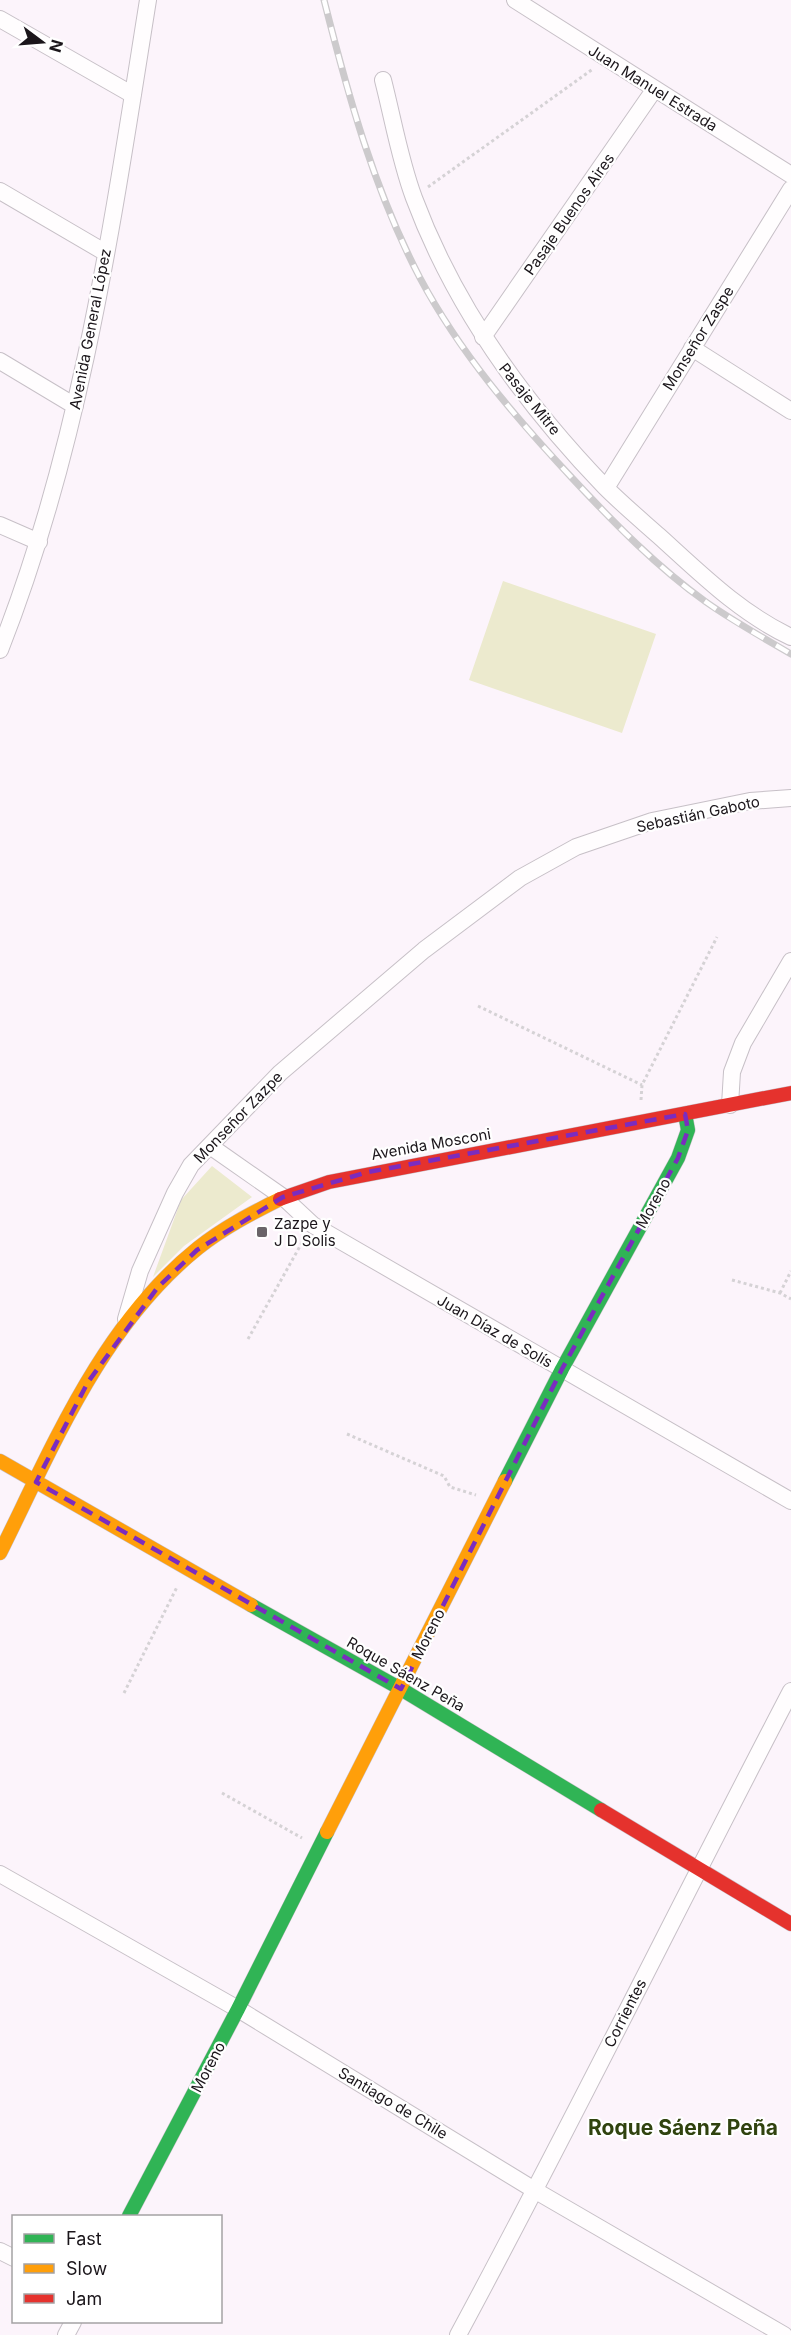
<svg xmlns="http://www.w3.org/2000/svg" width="791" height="2335" viewBox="0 0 791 2335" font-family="Inter,sans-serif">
	<rect width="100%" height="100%" fill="#fcf4fb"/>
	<path fill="#eceace" d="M503,581L656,634L622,733L469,680Z
		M212,1166L252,1197L184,1246L153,1277L181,1200Z"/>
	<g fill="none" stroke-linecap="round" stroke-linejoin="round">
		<g stroke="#c7c0c7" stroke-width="18">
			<path id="street" d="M515,0L791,175
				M0,19L133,95
				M383,80C393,119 400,161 414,198C455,308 524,403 605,487C622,504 641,520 659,536C701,574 740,613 791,637
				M0,191L106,253
				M483,337L654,90
				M692,348L791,411
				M0,361L75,406
				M606,488L791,189
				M0,525L39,542
				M0,650C82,442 113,219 148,0
				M730,1105L732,1072L743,1043L791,961
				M210,1146L283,1197L313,1225L791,1501
				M126,1319L140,1271L175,1193L191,1165L280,1073L424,950L520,878L576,847L652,821L750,801L791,798
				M0,1874L238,2009L536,2191L784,2335
				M0,2251L14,2258
				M66,2335L73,2322
				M458,2335C573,2122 679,1905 791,1691"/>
		</g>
		<g stroke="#c7c0c7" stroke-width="15">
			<path id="fast" d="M505,1481L562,1369L678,1158L688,1130L685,1114
				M251,1605L401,1689L601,1810
				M129,2216L238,2009L327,1832"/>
		</g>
		<g stroke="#c7c0c7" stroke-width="15">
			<path id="slow" d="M0,1461L251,1605
				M0,1553C53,1446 102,1325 198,1248C223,1228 252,1213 280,1199
				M327,1832L505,1481"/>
		</g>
		<g stroke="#c7c0c7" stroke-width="15">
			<path id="jam" d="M280,1199L329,1182L791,1093
				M601,1810L791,1924"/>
		</g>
		<path stroke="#d5d2d5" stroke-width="3" stroke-dasharray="3 3" stroke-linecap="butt" d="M428,187L593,69
			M478,1006L642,1085
			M641,1100L642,1085L717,937
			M732,1280L780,1293L791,1299
			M780,1293L791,1271
			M248,1339L304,1239
			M347,1434L444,1476L450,1487L476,1495
			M124,1693L177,1587
			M222,1793L302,1838"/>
		<use href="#street" stroke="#fffdfe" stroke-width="16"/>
		<use href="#fast" stroke="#30b455" stroke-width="14"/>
		<use href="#slow" stroke="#ff9f0a" stroke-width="14"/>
		<use href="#jam" stroke="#e5322d" stroke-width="14"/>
		<g stroke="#cccacc" stroke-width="7">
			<path id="rail" d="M324,0C348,95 374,190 420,278C460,353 515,417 573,479C614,523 657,567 706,602C733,621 762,637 791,654"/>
		</g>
		<use href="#rail" stroke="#fff" stroke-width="4.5" stroke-dasharray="14" stroke-linecap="butt"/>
	</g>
	<path fill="none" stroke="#7b2cbf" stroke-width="4.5" stroke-dasharray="12 8" stroke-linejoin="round" d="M685,1114L688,1130L678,1158L562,1369L401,1689L36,1482L88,1382L158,1287L197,1250L283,1197L368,1172Z"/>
	<rect fill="#6a6469" stroke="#fff" stroke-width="2" x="256" y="1226" width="12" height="12" rx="3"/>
	<g text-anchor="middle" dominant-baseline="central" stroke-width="4.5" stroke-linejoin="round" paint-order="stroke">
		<g font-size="15" fill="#1b161b" stroke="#fff">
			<text transform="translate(653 88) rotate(32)">Juan Manuel Estrada</text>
			<text transform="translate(569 214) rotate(-55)">Pasaje Buenos Aires</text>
			<text transform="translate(90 329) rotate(-79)">Avenida General López</text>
			<text transform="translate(698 338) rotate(-58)">Monseñor Zaspe</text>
			<text transform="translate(530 399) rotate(51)">Pasaje Mitre</text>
			<text transform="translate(698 814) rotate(-12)">Sebastián Gaboto</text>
			<text transform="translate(238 1117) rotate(-46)">Monseñor Zazpe</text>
			<text transform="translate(431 1144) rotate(-10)">Avenida Mosconi</text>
			<text transform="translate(653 1203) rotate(-61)">Moreno</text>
			<text transform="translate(495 1331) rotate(30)">Juan Díaz de Solís</text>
			<text transform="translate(428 1634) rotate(-63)">Moreno</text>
			<text transform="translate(406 1674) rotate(30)">Roque Sáenz Peña</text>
			<text transform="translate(625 2013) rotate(-63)">Corrientes</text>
			<text transform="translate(208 2067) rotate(-62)">Moreno</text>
			<text transform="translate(393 2103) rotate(31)">Santiago de Chile</text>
		</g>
		<g font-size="15" fill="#1b161b" stroke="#fff" text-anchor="start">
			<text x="274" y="1223">Zazpe y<tspan x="274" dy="17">J D Solis</tspan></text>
		</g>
		<g font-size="21" font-weight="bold" fill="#30430f" stroke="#fff">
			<text x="683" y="2127">Roque Sáenz Peña</text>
		</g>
	</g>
	<rect x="12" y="2215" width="210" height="108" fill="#ffffff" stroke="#a4a2a4" stroke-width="1.5"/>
	<rect x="24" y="2234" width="30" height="9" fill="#30b455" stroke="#a4a2a4" stroke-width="1.5"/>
	<text x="66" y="2245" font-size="18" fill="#1b161b">Fast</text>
	<rect x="24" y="2264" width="30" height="9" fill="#ff9f0a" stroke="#a4a2a4" stroke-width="1.5"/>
	<text x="66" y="2275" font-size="18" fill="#1b161b">Slow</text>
	<rect x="24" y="2294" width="30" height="9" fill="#e5322d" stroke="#a4a2a4" stroke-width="1.5"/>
	<text x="66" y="2305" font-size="18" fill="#1b161b">Jam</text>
	<g transform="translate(42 42) rotate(106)" stroke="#ffffff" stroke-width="4.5" paint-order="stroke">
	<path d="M0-4.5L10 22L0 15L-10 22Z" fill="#1b161b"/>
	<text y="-9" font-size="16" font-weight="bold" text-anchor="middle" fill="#1b161b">N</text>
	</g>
</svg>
